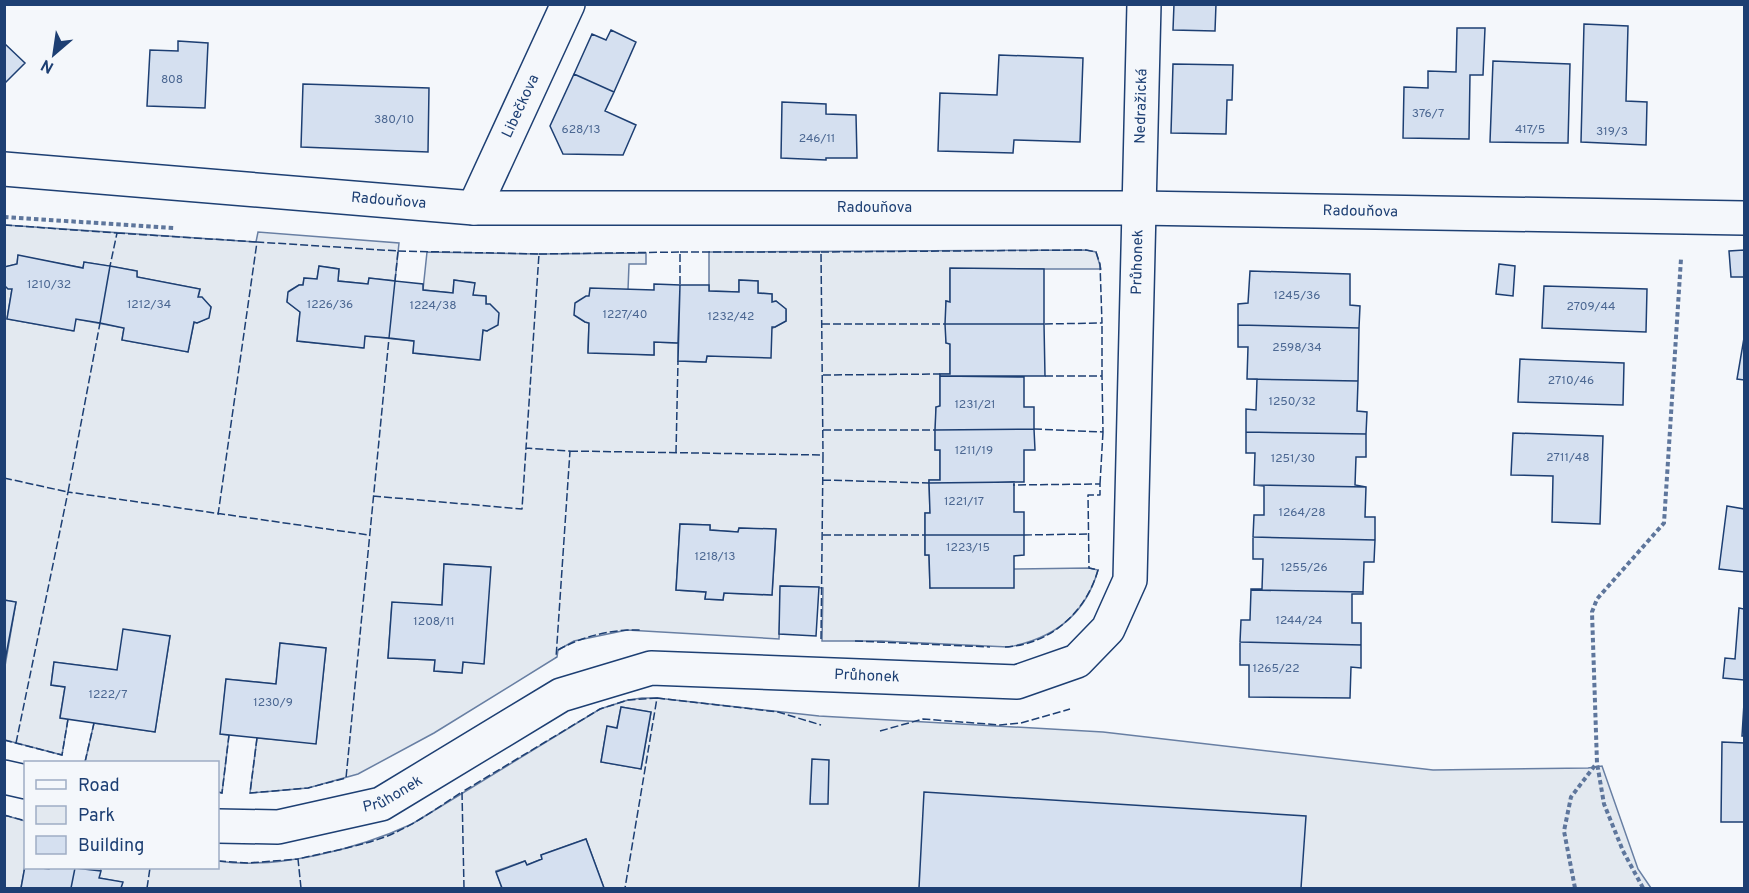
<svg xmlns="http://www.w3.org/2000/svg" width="1749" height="893" viewBox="0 0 1749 893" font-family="Overpass,sans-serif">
	<rect width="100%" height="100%" fill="#f4f7fb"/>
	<path fill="#e3e9f0" stroke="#687fa3" stroke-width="1.5" fill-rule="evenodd" d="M5,225L256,242L258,232L399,243L395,281L369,278L368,284L338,281L339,269L319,266L317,279L304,278L303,285H299L289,291L287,302L300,312L297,341L363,348L365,336L414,341L413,353L479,360L483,330L487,331L486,297L473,295L474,283L454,280L453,293L423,290L427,252L539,254L646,253V264H629L628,290L589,296L575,315L585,322L589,323L588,352L654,355V342L678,343V361L706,362L707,356L775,327L786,321V309L776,301L772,302V294L758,293V281L739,280V292L709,291V252L1086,250L1096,252L1101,269H950V302L946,301V343L950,344V374H940V406L936,407L935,450H940V480H929L930,513H925V555H929L930,588L1014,569L1089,568L1098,570C1085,616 1053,639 1008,647L881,641H822L823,588L781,586L779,639L627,630L574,641L558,650L557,657L434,733L358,774L308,788L250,793L257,738L316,743L326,648L280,643L276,684L226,679L221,734L229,735L222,793L218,792V762H85L94,723L155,732L170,636L117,670L54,662L51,685L65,687L60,717L68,719L62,755L5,740V666L16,602L4,600V285L12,289L7,319L73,331L76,319L124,328L122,340L188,352L194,322L197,323L208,318L211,307L198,297L200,289L137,277V271L84,262L83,268L18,256L17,264L5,267ZM680,524L710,525V530L738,532L739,528L776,530L772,595L724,593L723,600L705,599L706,592L676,590ZM444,564L490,567L484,663L463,662L462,673L434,671L435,660L388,658L392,603L442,605Z
		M642,698H657L819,716L1103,732L1433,770L1588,768L1602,766L1638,869L1651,888H604L586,839L541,855L542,859L527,865L525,861L496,871L502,888H121L122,882L99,878L101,868H218V861C277,870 358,849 412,824L600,709L628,700ZM621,707L651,712L641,769L601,762L607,727L617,728Z
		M4,815L25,821V866L21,888H5Z"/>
	<path fill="#d5e0f0" stroke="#1d3f73" stroke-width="1.5" d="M1174,4H1216L1215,31L1173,30Z
		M1584,24L1628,26L1626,101L1647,102L1646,145L1581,142Z
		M1457,28H1485L1483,75H1470L1469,139L1403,138L1404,87L1428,88V71L1456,72Z
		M611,30L636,42L614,92L574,74L592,34L606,40Z
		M178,41L208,43L205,108L147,106L150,50L178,51Z
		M4,43L25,63L4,84Z
		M999,55L1083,58L1080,142L1014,140L1013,153L938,151L940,93L997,95Z
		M1493,61L1570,64L1568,143L1490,142Z
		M1173,64L1233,65L1232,100H1227L1226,134L1171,133Z
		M574,74L614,92L605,111L636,125L623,155L563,154L550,126Z
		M303,84L429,88L428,152L301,147Z
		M782,102L826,104V114L856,115L857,158H826V160L781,158Z
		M1744,250V277H1731L1729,251Z
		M18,255L83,268L84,262L110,266L100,323L76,319L74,331L7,319L12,289H8L4,285V267L17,264Z
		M1499,264L1515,266L1513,296L1496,294Z
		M110,266L137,271V277L200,289L198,297H202L211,307L209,318L197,323L194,322L188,352L122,340L124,328L100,323Z
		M319,266L339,269L338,281L368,284L369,278L395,281L389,338L365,336L364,348L297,341L300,312L287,302L288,292L299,285H303L304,278L317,279Z
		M950,268L1044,269V324H945L946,301L950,302Z
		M1250,271L1350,274V305L1360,306L1359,328L1238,325V304L1248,303Z
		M454,280L475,283L473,295L486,296V304H490L499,313L498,325L487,331L483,330L480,360L413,353L414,341L389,338L395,281L423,284V290L453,293Z
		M739,280L758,281V293L772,294V302L776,301L786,309V321L775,327H772L771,358L707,356L706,362L678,361L680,285H709V291L739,292Z
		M654,284L680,285L678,343L654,342V355L588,353L589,323L585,322L574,315L575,303L586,296H589L590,288L654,290Z
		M1544,286L1647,289L1646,332L1542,328Z
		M945,324H1044L1045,376H940V374H950V344L946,343Z
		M1238,325L1359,328L1358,381L1247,379L1248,347H1238Z
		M1744,338V380L1737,379Z
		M1520,359L1624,363L1623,405L1518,402Z
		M940,376L1024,377V407H1034V429L935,430L936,407L940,406Z
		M1247,379L1358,381L1357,411L1367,412L1366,434L1246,432V409L1256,410L1257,379Z
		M1034,429L1035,450H1024V482L929,483V480H940V450H935V430Z
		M1246,432L1366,434V457H1356L1355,485L1366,487L1254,485L1255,453H1246Z
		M1513,433L1603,436L1600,524L1552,522L1553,476L1511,475Z
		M1014,482V512H1024V535H925V513H930L929,483Z
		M1254,485L1366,487L1365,517H1375V540L1253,537L1254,515H1264V486Z
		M1727,506L1744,509V572L1719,569Z
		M680,524L710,525V530L738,532L739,528L776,529L772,595L724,593L723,600L705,599L706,592L676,590Z
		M925,535H1024V555L1014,556V588H930L929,555H925Z
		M1253,537L1375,540L1374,562H1364L1363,592L1251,590V589H1262L1263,559H1253Z
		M444,564L491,567L484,664L463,662L462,673L434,671L435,660L388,658L392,602L442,605Z
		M780,586L819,587L816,636L779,634Z
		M1251,590L1363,592V594H1352V623H1361V645L1240,642L1241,620H1250Z
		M4,600L16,602L4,666Z
		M1739,608L1744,609V680L1723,678L1725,658L1735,659Z
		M123,629L170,636L155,732L60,718L65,687L51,685L54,662L117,670Z
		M1240,642L1361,645V668L1351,667L1350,698L1249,697V665H1240Z
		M280,643L326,648L316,744L220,734L226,679L276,684Z
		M1744,703V736H1742Z
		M621,707L651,712L641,769L601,762L607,726L617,728Z
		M1722,742L1744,743V822H1721Z
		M812,759L829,760L828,804H810Z
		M924,792L1306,816L1301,888H919Z
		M586,839L604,888H502L496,872L525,861L527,865L542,859L541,855Z
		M25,866L49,869L50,868H75L71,888H21Z
		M75,868L101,871L99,878L123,882L121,888H71Z"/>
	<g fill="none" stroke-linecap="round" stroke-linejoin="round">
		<g stroke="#1d3f73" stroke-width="36">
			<g id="street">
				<path id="s1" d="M4,169L474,208H1138L1744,218"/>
				<path id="s2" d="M474,208L568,4"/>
				<path d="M4,777L26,782"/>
				<path id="s3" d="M218,826L278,827L381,804L561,695L651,668L1017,682L1077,661L1108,629L1130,580L1144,4"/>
			</g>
		</g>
		<path stroke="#5e769c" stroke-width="4" stroke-dasharray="4.5 3" stroke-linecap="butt" d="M4,217L174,228
			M1575,888L1564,831L1571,797L1596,764
			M1643,888L1623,851L1604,804L1597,763L1592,612L1597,599L1664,523L1681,259"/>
		<use href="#street" stroke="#f4f7fb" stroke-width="33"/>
		<path stroke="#1d3f73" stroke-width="1.5" stroke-dasharray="8 3" stroke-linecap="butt" d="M4,225L117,233L110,266
			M117,233L257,242
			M398,251L539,254L526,448
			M680,252H821L823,455
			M821,252L1086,250L1096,252L1100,264L1102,323L1044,324
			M539,254L680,252V285
			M822,324H945
			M823,375L940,374
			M1045,376H1102V323
			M1034,429L1103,432L1102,376
			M823,430H935
			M570,451L823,455L821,641
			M676,453L678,361
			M4,478L68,492L100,323
			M823,480L929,483
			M1100,484L1103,432
			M373,496L522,509L526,448L570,451L556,658
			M218,515L257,242L398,251L395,281
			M823,535H925
			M1024,535L1088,534
			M855,641L990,647
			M1005,647C1050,645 1086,612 1098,570L1089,568L1088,495H1100V484L1013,485
			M558,650C583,636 612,629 641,630
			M657,698L778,712L821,725
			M880,731L923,719L1000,725L1021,723L1070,709
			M257,738L250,793L308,788L346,778L389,338
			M4,740L62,755L68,719
			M16,743L68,492L369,535
			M85,762L94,723
			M218,792L222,793L229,735
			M4,815L26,821
			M218,861L248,863L298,859
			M147,888L150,868
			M301,888L298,859C327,852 357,847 385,837C413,826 437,808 462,792
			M464,888L462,792L600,709L628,700L657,698L625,888"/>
	</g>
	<g text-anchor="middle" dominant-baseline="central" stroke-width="4.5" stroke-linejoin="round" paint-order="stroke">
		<g font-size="12" fill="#4b6792">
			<text x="172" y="80">808</text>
			<text x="1428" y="114">376/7</text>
			<text x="394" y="120">380/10</text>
			<text x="581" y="130">628/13</text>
			<text x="1530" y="130">417/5</text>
			<text x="1612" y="132">319/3</text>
			<text x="817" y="139">246/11</text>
			<text x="49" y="285">1210/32</text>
			<text x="1297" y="296">1245/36</text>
			<text x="149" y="305">1212/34</text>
			<text x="330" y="305">1226/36</text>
			<text x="433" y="306">1224/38</text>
			<text x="1591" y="307">2709/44</text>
			<text x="625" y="315">1227/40</text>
			<text x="731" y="317">1232/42</text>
			<text x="1297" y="348">2598/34</text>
			<text x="1571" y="381">2710/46</text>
			<text x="1292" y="402">1250/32</text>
			<text x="975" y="405">1231/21</text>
			<text x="974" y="451">1211/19</text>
			<text x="1568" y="458">2711/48</text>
			<text x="1293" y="459">1251/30</text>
			<text x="964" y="502">1221/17</text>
			<text x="1302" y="513">1264/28</text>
			<text x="968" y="548">1223/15</text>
			<text x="715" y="557">1218/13</text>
			<text x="1304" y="568">1255/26</text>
			<text x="1299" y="621">1244/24</text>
			<text x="434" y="622">1208/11</text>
			<text x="1276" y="669">1265/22</text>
			<text x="108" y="695">1222/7</text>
			<text x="273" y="703">1230/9</text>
		</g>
		<g font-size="15" fill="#1d3f73" stroke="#f4f7fb">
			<text stroke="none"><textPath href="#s2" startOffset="112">Libečkova</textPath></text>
			<text stroke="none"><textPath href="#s3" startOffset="1472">Nedražická</textPath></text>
			<text stroke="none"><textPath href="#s1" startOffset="386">Radouňova</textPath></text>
			<text stroke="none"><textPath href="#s1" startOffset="872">Radouňova</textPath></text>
			<text stroke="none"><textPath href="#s1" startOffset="1358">Radouňova</textPath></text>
			<text stroke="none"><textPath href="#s3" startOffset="1316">Průhonek</textPath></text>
			<text stroke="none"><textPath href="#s3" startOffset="686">Průhonek</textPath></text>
			<text stroke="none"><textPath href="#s3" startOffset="180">Průhonek</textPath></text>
		</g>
	</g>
	<rect width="1749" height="893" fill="none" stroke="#1d3f73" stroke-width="12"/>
	<rect x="24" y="761" width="195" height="108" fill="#f4f7fb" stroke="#9eadc5" stroke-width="1.5"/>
	<rect x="36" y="780" width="30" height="9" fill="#f4f7fb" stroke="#9eadc5" stroke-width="1.5"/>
	<text x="78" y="791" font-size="18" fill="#1d3f73">Road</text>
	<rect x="36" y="806" width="30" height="18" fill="#e3e9f0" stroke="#9eadc5" stroke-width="1.5"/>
	<text x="78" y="821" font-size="18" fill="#1d3f73">Park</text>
	<rect x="36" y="836" width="30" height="18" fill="#d5e0f0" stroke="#9eadc5" stroke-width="1.5"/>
	<text x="78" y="851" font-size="18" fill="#1d3f73">Building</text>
	<g transform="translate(54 54) rotate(209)" stroke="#f4f7fb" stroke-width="4.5" paint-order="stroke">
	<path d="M0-4.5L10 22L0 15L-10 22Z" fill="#1d3f73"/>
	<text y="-9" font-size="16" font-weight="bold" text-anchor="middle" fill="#1d3f73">N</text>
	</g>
</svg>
